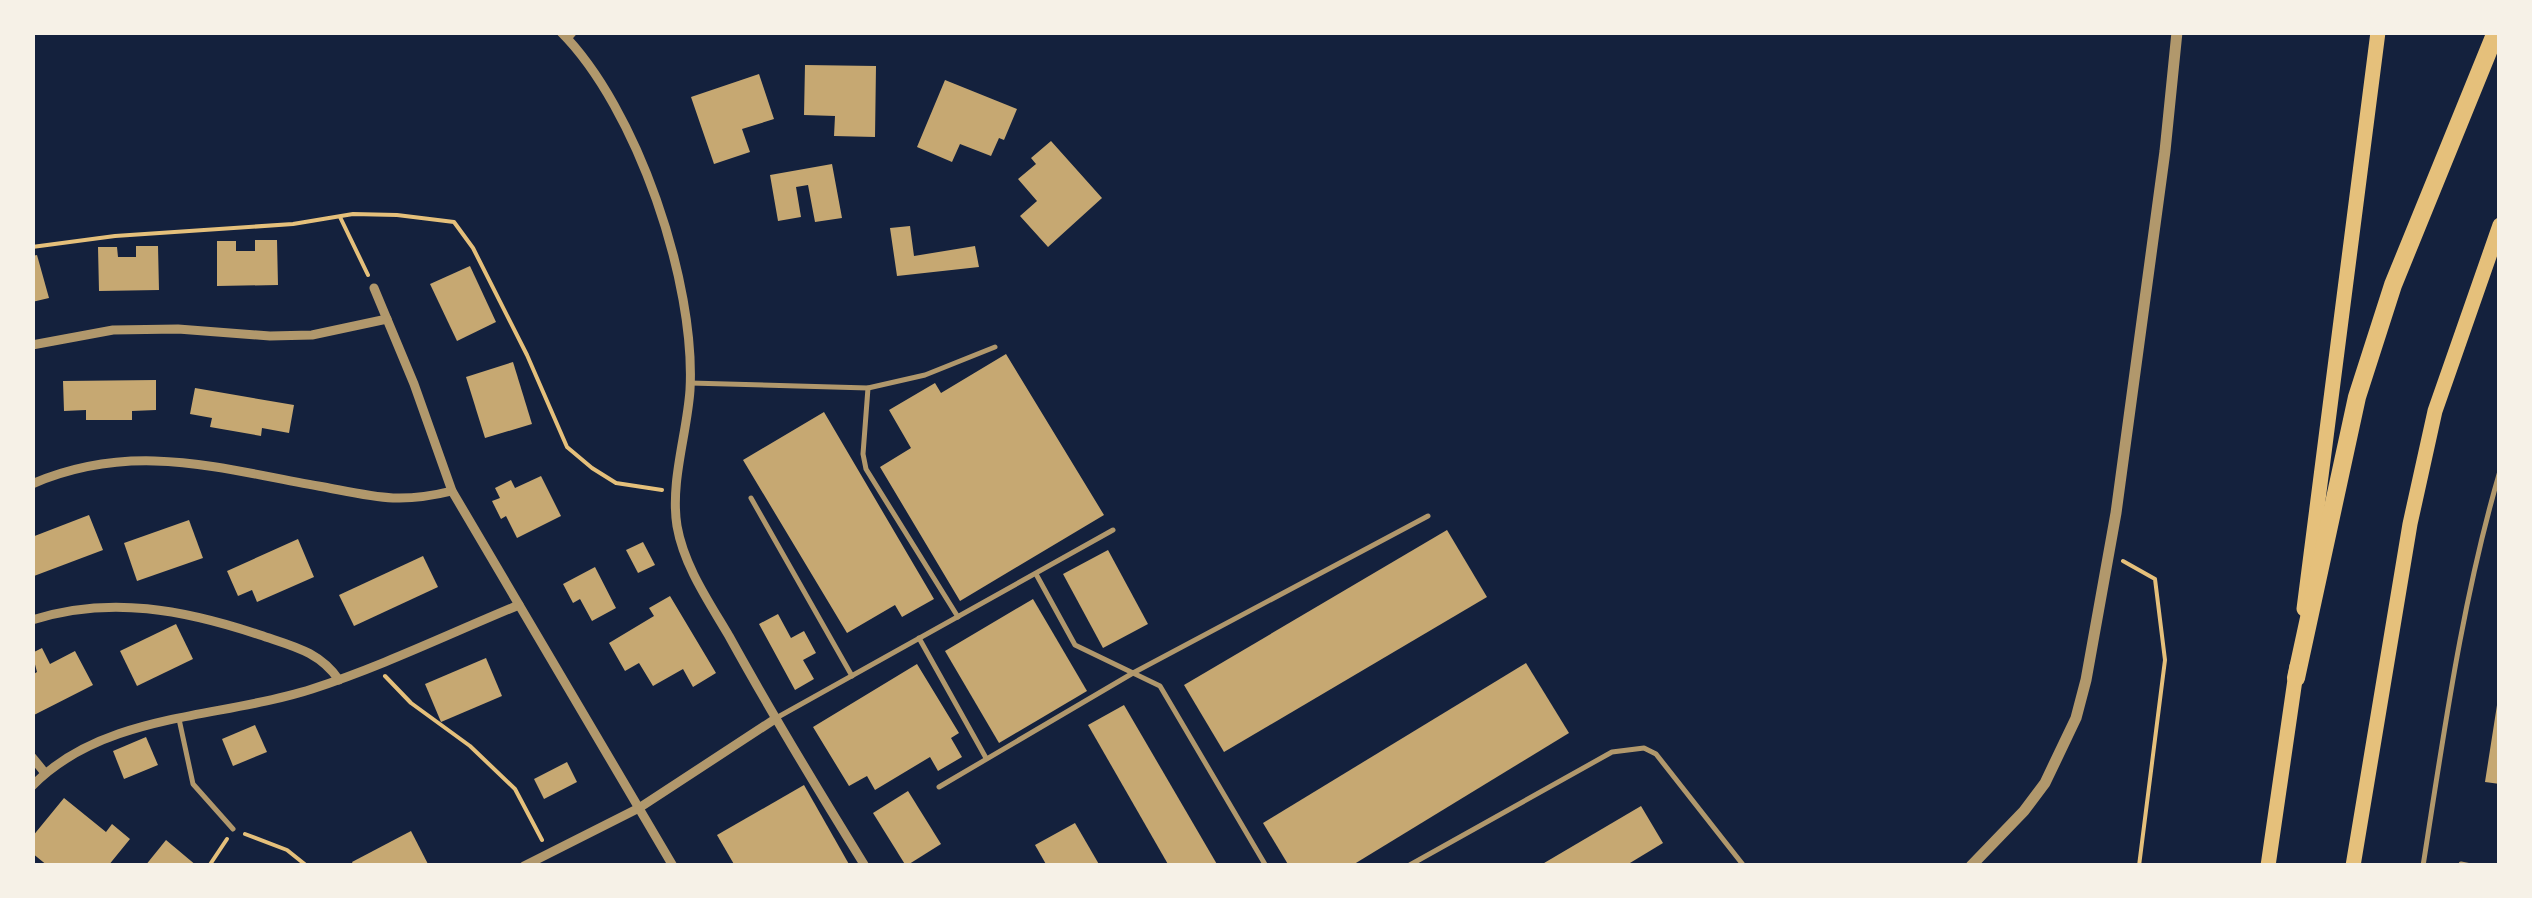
<svg xmlns="http://www.w3.org/2000/svg" width="2532" height="898" font-family="'DM Sans',sans-serif">
  <rect width="100%" height="100%" fill="#14213d"/>
  <!-- building -->
  <g fill="#c6a872">
    <polygon points="805,65 876,66 875,137 834,136 835,116 804,115"/>
    <polygon points="759,74 774,119 742,129 750,152 714,164 691,97"/>
    <polygon points="945,80 1017,109 1004,140 999,138 991,156 960,144 952,162 917,147"/>
    <polygon points="1051,141 1102,198 1048,247 1020,216 1037,201 1018,179 1036,164 1031,158"/>
    <polygon points="832,164 842,218 815,222 808,185 796,187 801,217 778,221 770,175"/>
    <polygon points="910,226 914,256 975,246 979,267 897,276 890,228"/>
    <polygon points="255,240 277,240 278,285 217,286 217,241 236,241 236,251 255,251"/>
    <polygon points="136,246 158,246 159,290 99,291 98,247 117,247 118,257 136,257"/>
    <polygon points="37,255 49,298 32,302 32,256"/>
    <polygon points="470,266 496,322 457,341 430,284"/>
    <polygon points="1006,354 1104,515 960,601 880,467 911,448 889,410 935,383 941,393"/>
    <polygon points="513,362 532,424 485,438 466,377"/>
    <polygon points="156,380 156,410 132,411 132,420 86,420 86,410 64,411 63,381"/>
    <polygon points="195,388 294,405 289,433 262,428 261,436 210,427 212,418 190,414"/>
    <polygon points="824,412 934,599 902,617 895,605 847,633 743,460"/>
    <polygon points="541,476 561,516 517,538 506,516 501,519 492,501 500,498 495,488 511,480 515,488"/>
    <polygon points="89,515 103,550 34,576 32,537"/>
    <polygon points="189,520 203,558 137,581 124,543"/>
    <polygon points="1447,530 1487,597 1224,752 1184,685"/>
    <polygon points="298,539 314,577 257,602 252,590 238,596 227,571"/>
    <polygon points="643,542 655,565 638,573 626,550"/>
    <polygon points="1108,550 1148,624 1103,648 1063,574"/>
    <polygon points="423,556 438,587 354,626 339,595"/>
    <polygon points="595,567 616,608 592,621 580,599 573,603 563,584"/>
    <polygon points="670,596 716,673 693,687 683,669 653,686 639,663 625,671 609,643 654,616 649,608"/>
    <polygon points="1033,599 1087,691 999,743 945,651"/>
    <polygon points="778,614 791,638 804,631 816,653 803,660 814,679 795,690 759,624"/>
    <polygon points="176,624 193,659 137,686 120,651"/>
    <polygon points="42,648 50,664 75,651 93,685 32,716 32,675 37,672 32,653"/>
    <polygon points="486,658 502,696 441,722 425,684"/>
    <polygon points="1526,663 1569,733 1351,866 1289,866 1263,823"/>
    <polygon points="917,664 959,733 951,738 962,757 938,771 930,757 875,790 867,776 849,786 813,727"/>
    <polygon points="1124,705 1218,866 1169,866 1088,725"/>
    <polygon points="2497,705 2500,706 2500,784 2485,782"/>
    <polygon points="255,725 267,752 233,766 222,739"/>
    <polygon points="146,737 158,765 124,779 113,751"/>
    <polygon points="567,762 577,782 544,799 534,779"/>
    <polygon points="804,785 850,866 735,866 717,835"/>
    <polygon points="908,791 941,844 906,866 873,813"/>
    <polygon points="64,798 106,832 112,824 130,839 108,866 48,866 32,853 32,837"/>
    <polygon points="1641,806 1663,843 1625,866 1539,866"/>
    <polygon points="1075,823 1100,866 1047,866 1035,845"/>
    <polygon points="411,831 429,866 354,866 352,862"/>
    <polygon points="166,840 197,866 145,866"/>
  </g>
  <g fill="none" stroke-linecap="round" stroke-linejoin="round">
    <!-- path -->
    <g stroke="#e5c07b" stroke-width="4">
      <polyline points="340,217 368,275"/>
      <polyline points="32,247 115,236 293,224 353,214 397,215 454,222 473,248 527,355 567,447 592,468 616,483 662,490"/>
      <polyline points="2123,561 2155,579 2165,660 2139,866"/>
      <polyline points="385,676 411,703 470,746 515,789 542,840"/>
      <polyline points="245,834 287,850 307,866"/>
      <polyline points="209,866 227,839"/>
    </g>
    <!-- service -->
    <g stroke="#b1986c" stroke-width="5">
      <polyline points="568,40 575,32"/>
      <polyline points="690,383 868,388 925,375 995,347"/>
      <polyline points="868,388 863,454 866,469 958,617"/>
      <polyline points="751,498 852,676"/>
      <polyline points="1036,574 1075,645 1160,686 1266,866"/>
      <polyline points="919,638 986,758"/>
      <polyline points="778,717 1113,530"/>
      <polyline points="179,719 193,784 233,829"/>
      <polyline points="939,787 1133,673 1428,516"/>
      <polyline points="2461,864 2471,866"/>
      <polyline points="1408,866 1612,752 1644,748 1656,754 1744,866"/>
      <path d="M2423,866C2444,733 2462,600 2500,471"/>
    </g>
    <!-- minor -->
    <g stroke="#b1986c" stroke-width="9">
      <path d="M561,32C637,108 696,283 690,390C687,434 670,482 677,526C684,566 709,602 729,636C772,714 818,790 865,866"/>
      <polyline points="374,288 414,384 452,491 673,866"/>
      <polyline points="32,345 113,330 178,329 270,336 312,335 387,319"/>
      <path d="M32,484C134,440 220,469 324,487C376,497 399,504 452,491"/>
      <path d="M32,620C110,595 185,610 260,635C292,646 319,651 339,680"/>
      <polyline points="32,757 45,773"/>
      <path d="M32,786C105,712 220,719 312,689C383,666 451,633 519,605"/>
      <polyline points="524,866 639,808 775,719"/>
    </g>
    <!-- tertiary -->
    <polyline stroke="#b1986c" stroke-width="11" points="1971,866 2024,811 2045,783 2076,718 2086,680 2116,513 2165,151 2177,32"/>
    <!-- trunk -->
    <g stroke="#e5c07b" stroke-width="15">
      <polyline points="2304,609 2378,32"/>
      <polyline points="2268,866 2297,666"/>
      <polyline points="2353,866 2410,524 2435,411 2500,225"/>
    </g>
    <!-- motorway -->
    <polyline stroke="#e5c07b" stroke-width="18" points="2296,678 2357,397 2393,285 2496,32"/>
  </g>
  <!-- border -->
  <rect width="2532" height="898" fill="none" stroke="#f6f1e7" stroke-width="70"/>
</svg>
